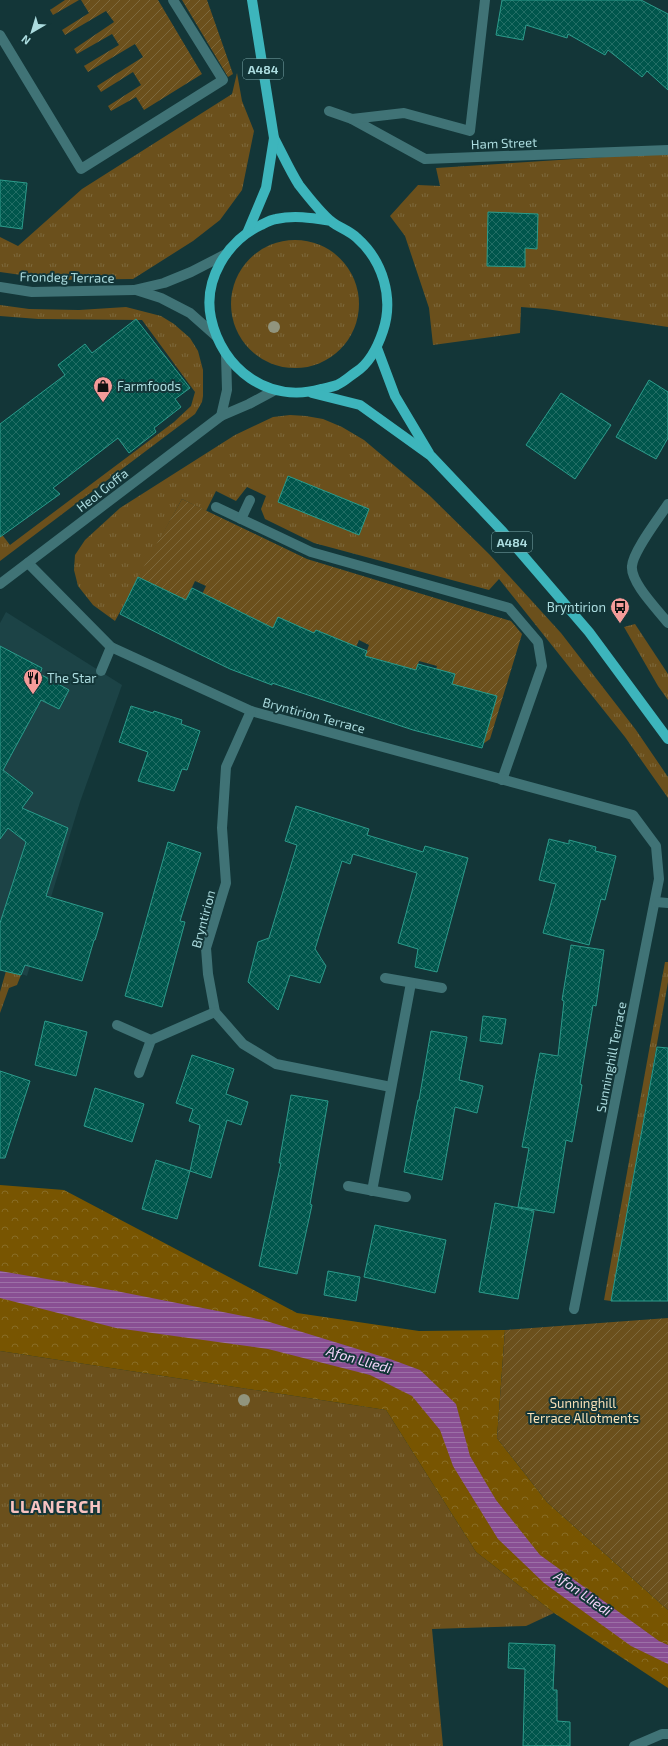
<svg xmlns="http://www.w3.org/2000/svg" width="668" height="1746" font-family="'Exo 2',sans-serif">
  <defs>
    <pattern id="grass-tufts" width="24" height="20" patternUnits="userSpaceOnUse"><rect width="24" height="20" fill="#6b501c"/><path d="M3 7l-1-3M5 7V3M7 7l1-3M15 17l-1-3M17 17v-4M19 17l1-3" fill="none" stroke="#7d693d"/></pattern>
    <pattern id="forest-crowns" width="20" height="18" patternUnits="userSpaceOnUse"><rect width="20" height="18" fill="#785501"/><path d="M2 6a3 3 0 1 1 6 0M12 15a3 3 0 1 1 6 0" fill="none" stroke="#886d26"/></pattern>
    <pattern id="garden-furrows" width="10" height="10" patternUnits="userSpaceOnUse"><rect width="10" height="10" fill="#6b501c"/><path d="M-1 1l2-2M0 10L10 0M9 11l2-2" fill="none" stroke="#7d693d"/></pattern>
    <pattern id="water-rules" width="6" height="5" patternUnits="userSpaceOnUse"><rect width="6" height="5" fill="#894f93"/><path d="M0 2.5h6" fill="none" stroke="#9c70a7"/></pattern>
    <pattern id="building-cross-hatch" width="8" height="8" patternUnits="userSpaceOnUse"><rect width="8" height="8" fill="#00564c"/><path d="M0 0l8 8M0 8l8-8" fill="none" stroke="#226e65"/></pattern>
  </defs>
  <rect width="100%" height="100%" fill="#133638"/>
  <!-- built -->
  <polygon fill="#1c4346" points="6,612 122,685 80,802 27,976 0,966 0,623"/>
  <!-- grass -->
  <g fill="url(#grass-tufts)">
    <polygon points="237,73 242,101 254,131 242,190 220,220 193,241 133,279 57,280 0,272 0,237 18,246 82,189 232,94"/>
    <polygon points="668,153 668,327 546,309 521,307 520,333 433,345 429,308 405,236 390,216 418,185 440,186 436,168"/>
    <circle cx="295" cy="304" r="64"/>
    <polygon points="0,305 29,309 79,310 126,307 161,316 174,324 190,338 198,351 203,370 203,396 202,402 195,414 0,561 0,532 10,545 174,422 191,406 195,392 142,320 38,319 0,316"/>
    <polygon points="290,415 306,416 323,419 342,427 364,440 429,495 489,554 561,633 636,730 668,777 668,798 625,737 499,579 489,590 314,543 265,519 261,509 266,496 247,487 236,501 216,491 206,511 182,499 115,621 93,605 78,586 74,570 75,555 85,540 120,508 235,435 273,417"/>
    <polygon points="635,624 668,674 668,700 658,686 624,627"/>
    <polygon points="665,962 668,962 668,982 611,1301 604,1300"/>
    <polygon points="6,971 21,975 17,985 9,988 0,1013 0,992"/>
    <polygon points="0,1351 386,1410 476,1552 554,1613 526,1626 432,1629 443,1746 0,1746"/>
  </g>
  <!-- forest -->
  <polygon fill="url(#forest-crowns)" points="0,1185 64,1190 297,1313 419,1331 505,1330 497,1438 547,1502 668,1610 668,1688 554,1613 476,1552 386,1410 0,1351"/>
  <!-- garden -->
  <g fill="url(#garden-furrows)">
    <polygon points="65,0 79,0 53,15 50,10"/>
    <polygon points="81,0 158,0 202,74 144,110 136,97 111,111 108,106 141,85 133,72 101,92 97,86 143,57 135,44 88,72 84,66 119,45 112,34 77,54 74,49 114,22 106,11 65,35 62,30 89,13"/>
    <polygon points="182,0 207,0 233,74 228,77"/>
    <polygon points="182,499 307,559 511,621 522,634 490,739 483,744 497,696 445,709 455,674 440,670 431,704 426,703 437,666 419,661 408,698 385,661 373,658 366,684 356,681 369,645 359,640 344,677 315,669 330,636 316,630 302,660 289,622 278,618 260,654 188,623 206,586 195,581 184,604 160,588 138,577"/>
    <polygon points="668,1318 668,1610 547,1502 497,1438 505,1330"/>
  </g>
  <!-- water -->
  <polygon fill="url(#water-rules)" points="0,1271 111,1290 263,1320 390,1359 420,1370 456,1404 470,1456 496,1500 540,1555 659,1641 668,1645 668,1664 631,1646 544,1583 498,1539 453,1466 440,1430 412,1396 370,1375 268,1349 116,1328 0,1298"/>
  <!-- building -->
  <g fill="url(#building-cross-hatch)" stroke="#2c9b8b">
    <polygon points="502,0 641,0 668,14 668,90 647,71 642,77 608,50 605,55 568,34 567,38 526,25 523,40 496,35"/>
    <polygon points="0,180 27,183 22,229 0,226"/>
    <polygon points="488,212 538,214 537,249 525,248 525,267 487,266"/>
    <polygon points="136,319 190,388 175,399 181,407 154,428 156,432 129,453 118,438 53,488 60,494 0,537 0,424 65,375 58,365 85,344 92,353"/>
    <polygon points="649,380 668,392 668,438 656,459 616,437"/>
    <polygon points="561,393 611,425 575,479 526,445"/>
    <polygon points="288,476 369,509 359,535 278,502"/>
    <polygon points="138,577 186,600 192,588 273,628 278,617 314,633 316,630 367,651 365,656 416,670 418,664 455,674 452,684 497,696 482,748 413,730 272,683 272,685 230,669 187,648 120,614"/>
    <polygon points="0,646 42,668 40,674 69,690 59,709 41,700 3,770 33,793 22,808 68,828 46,896 103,913 95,940 94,940 82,981 25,965 21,975 0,970 0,923 26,842 8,828 0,839"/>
    <polygon points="131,706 153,713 154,711 182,720 181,724 200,731 187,770 182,769 174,791 138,781 148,752 119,742"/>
    <polygon points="296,806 369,829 367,835 423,852 425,846 468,858 437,972 415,967 418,949 398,943 417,873 353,854 350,864 342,861 315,949 326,966 320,983 290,975 278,1010 248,982 258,942 269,938 297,845 285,841"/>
    <polygon points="549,839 569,844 569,840 596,847 595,851 616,856 605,900 601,899 589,945 543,933 556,884 539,880"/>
    <polygon points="168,842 201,853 180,921 185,922 162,1007 125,996"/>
    <polygon points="571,945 604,950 596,1006 593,1005 586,1047 580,1084 582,1085 572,1142 566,1140 554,1213 518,1207 529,1148 522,1147 540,1053 558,1056 564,1001 562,1000"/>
    <polygon points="483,1016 506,1019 502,1044 480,1041"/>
    <polygon points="45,1021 87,1032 76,1076 35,1065"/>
    <polygon points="431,1031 467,1037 459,1080 483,1086 477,1113 455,1107 442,1180 404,1172 418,1100 419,1100"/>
    <polygon points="657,1047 668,1048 668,1301 611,1301"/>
    <polygon points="192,1055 234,1069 226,1094 248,1102 241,1125 227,1120 211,1178 190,1171 200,1125 189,1121 193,1109 176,1103"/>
    <polygon points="0,1071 30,1081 5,1158 0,1158"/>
    <polygon points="95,1088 144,1104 132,1142 84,1126"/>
    <polygon points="291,1095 328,1101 310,1204 312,1205 297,1274 259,1266 281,1163 279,1163"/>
    <polygon points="156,1160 190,1171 177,1219 142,1209"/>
    <polygon points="495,1203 534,1211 518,1299 479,1292"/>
    <polygon points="375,1225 446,1240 435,1293 364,1277"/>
    <polygon points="328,1271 360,1277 356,1301 324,1295"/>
    <polygon points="509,1643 555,1645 553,1690 557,1690 557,1721 570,1722 570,1746 523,1746 525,1669 508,1668"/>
  </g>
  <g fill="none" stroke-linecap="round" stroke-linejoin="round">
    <!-- minor -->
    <g stroke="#407376" stroke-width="10">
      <polyline points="0,35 81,169 223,80 173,0"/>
      <polyline points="329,111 352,119 425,159 668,150"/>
      <polyline points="352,119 404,113 470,131 485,0"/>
      <polyline points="0,287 32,292 134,290 164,283 191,272 226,254"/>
      <polyline points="136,290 161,298 190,313 216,336"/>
      <polyline points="221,416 227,390 226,355"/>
      <path d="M668,504C659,518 633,551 632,566C630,582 658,610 668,623"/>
      <polyline points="216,507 311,552 509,608 538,642 542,666 502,780"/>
      <polyline points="241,519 250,500"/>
      <polyline points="28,563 111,647 251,711 633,815 656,846 659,879 574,1309"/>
      <polyline points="0,584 221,416 249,404 275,390"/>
      <polyline points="101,671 111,647"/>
      <polyline points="251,711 226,767 222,828 226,883 206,948 208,974 215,1012 243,1044 276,1064 391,1087"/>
      <polyline points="656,902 668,903"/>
      <polyline points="385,978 442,988"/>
      <polyline points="117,1025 151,1040 139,1073"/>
      <polyline points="151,1040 215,1012"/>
      <polyline points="348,1186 406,1197"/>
      <polyline points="372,1191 411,983"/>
      <polyline points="634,1746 662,1734 668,1734"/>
    </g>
    <!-- major -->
    <g stroke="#3db5bc" stroke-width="10">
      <path d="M274,138C282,153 290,171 299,185C306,194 323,215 332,222C340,228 350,231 357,238C383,261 394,298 383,331C378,346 370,363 356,372C350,376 344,382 337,385C332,387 326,388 321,389C268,404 222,369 211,318C203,280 227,241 261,225C265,223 270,220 276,219C295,215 312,218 331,221"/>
      <polyline points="248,231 266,188 274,138 252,0"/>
      <polyline points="377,348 395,396 429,453"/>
      <polyline points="312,393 360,405 431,456 503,532 589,632 668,739"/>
    </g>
  </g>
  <!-- trees -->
  <g fill="#91947d">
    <circle cx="274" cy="327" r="6"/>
    <circle cx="244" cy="1400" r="6"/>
  </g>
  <!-- icons -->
  <defs>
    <g id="shop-pin" transform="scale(1)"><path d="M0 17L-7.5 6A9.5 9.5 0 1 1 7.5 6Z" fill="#f59b99" stroke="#133638"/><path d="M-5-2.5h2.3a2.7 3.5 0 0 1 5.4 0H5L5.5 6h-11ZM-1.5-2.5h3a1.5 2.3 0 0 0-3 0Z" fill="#111"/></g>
    <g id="bus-pin" transform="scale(1)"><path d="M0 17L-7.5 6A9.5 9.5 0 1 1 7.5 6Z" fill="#f59b99" stroke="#133638"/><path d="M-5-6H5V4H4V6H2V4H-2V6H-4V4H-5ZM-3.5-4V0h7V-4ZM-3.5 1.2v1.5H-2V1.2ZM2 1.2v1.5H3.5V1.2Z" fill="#111"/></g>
    <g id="restaurant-pin" transform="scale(1)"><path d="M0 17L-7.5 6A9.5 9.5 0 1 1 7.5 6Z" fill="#f59b99" stroke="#133638"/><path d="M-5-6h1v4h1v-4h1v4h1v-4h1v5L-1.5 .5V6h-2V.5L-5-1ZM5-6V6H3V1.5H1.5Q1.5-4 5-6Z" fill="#111"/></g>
  </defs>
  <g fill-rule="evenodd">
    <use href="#shop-pin" x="103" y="386"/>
    <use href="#bus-pin" x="620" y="607"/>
    <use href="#restaurant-pin" x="33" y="678"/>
  </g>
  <g text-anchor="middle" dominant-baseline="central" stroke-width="4" stroke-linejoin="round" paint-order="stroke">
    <!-- shield labels -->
    <g fill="#133638" stroke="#7eaaad" stroke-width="1">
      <rect x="243" y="59" width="40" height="20" rx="3"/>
      <rect x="492" y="532" width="40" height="20" rx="3"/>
    </g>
    <g font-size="12" font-weight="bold" fill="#acdcdf">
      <text x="263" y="69">A484</text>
      <text x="512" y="542">A484</text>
    </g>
    <!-- street labels -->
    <g font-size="13" fill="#acdcdf" stroke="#133638">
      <text transform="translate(504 143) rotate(-2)">Ham Street</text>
      <text transform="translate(67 277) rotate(1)">Frondeg Terrace</text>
      <text transform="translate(102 490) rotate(-38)">Heol Goffa</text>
      <text transform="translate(314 715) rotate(15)">Bryntirion Terrace</text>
      <text transform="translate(203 919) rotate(-75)">Bryntirion</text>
      <text transform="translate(611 1057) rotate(-79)">Sunninghill Terrace</text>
    </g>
    <!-- poi labels -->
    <g font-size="13" fill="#acdcdf" stroke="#133638" text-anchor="start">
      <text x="117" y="386">Farmfoods</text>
      <text x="606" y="607" text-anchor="end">Bryntirion</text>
      <text x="47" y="678">The Star</text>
    </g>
    <!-- park labels -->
    <g font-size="13" fill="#f8e0b6" stroke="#133638">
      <text x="583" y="1403">Sunninghill<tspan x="583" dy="15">Terrace Allotments</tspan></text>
    </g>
    <!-- water labels -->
    <g font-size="14" font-style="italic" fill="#f4d4fa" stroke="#133638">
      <text transform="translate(359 1359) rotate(16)">Afon Lliedi</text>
      <text transform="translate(583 1593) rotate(35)">Afon Lliedi</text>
    </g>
    <!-- district labels -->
    <g font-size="17" font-weight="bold" letter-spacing="1" fill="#f7c3c1" stroke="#133638">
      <text x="56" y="1506">LLANERCH</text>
    </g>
  </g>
  <!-- north arrow -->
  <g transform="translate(32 32) rotate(218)" stroke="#133638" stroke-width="3" paint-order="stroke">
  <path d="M0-3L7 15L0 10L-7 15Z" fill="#acdcdf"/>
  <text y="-6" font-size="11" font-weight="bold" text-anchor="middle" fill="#acdcdf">N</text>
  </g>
</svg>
